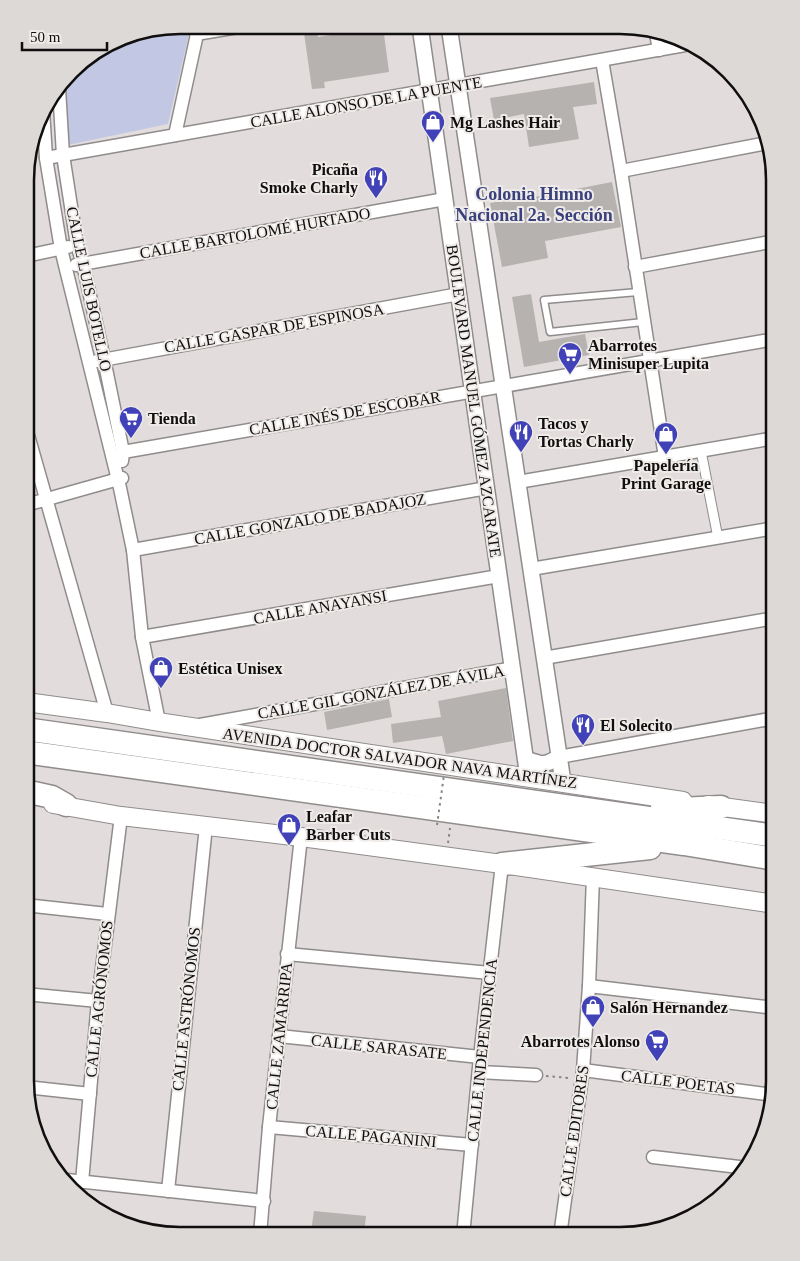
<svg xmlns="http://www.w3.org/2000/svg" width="800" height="1261" font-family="Georgia,serif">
  <rect width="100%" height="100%" fill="#e2dddc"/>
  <!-- green -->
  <polygon fill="#c2c8e3" points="180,25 191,25 168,124 63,146 57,91 78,64 121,37"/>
  <!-- building -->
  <g fill="#b6b2b0">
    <polygon points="383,27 389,72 324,82 325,88 312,89 304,33 317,31 318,37"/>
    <polygon points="594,82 597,104 573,107 579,139 529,147 524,114 494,120 490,98"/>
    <polygon points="612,182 621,227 545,241 548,258 502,267 490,203 508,200 509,202"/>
    <polygon points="531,294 539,342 585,334 589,355 524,367 512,297"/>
    <polygon points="506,688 513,741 446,754 442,736 393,743 391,724 441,717 438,701"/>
    <polygon points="389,699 392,717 327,730 324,712"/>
    <polygon points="314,1211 366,1216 364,1235 311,1231"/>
  </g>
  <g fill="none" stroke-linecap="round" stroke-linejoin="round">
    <!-- service casing -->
    <g stroke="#908c8b" stroke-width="9">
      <polyline id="service" points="638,292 544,300 550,332 643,322"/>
    </g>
    <!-- pedestrian casing -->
    <g stroke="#908c8b" stroke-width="11">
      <polyline id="pedestrian" points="701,451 718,538"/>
    </g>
    <!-- minor casing -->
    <g stroke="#908c8b" stroke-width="15">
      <g id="minor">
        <polyline points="656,33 659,50"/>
        <polyline points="196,34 250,25"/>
        <polyline points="602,60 621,171 665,457"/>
        <polyline points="59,88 63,155 77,245 83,264 104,359 123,452 122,461"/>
        <polyline points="43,109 46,158 61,249 120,488 133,550 142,637 159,722"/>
        <polyline points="175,135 199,25"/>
        <polyline points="46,158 685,45"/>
        <polyline points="621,171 767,143"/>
        <polyline points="26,256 68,247"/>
        <polyline points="76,265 445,199"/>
        <polyline points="635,267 775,241"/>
        <polyline points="97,361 459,294"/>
        <polyline points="26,428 107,713"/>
        <polyline points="123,452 775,339"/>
        <polyline points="518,482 775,438"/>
        <polyline points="26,505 122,478"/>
        <polyline points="133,550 487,488"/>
        <polyline points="531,569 775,528"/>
        <polyline points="142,637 499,576"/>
        <polyline points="544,658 775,618"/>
        <polyline points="200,725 513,668"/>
        <polyline points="559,757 775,718"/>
        <polyline points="25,905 107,914"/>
        <polyline points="287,954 490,973"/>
        <polyline points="589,986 775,1008"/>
        <polyline points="25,994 98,1001"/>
        <polyline points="279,1036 480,1057"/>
        <polyline points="583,1070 774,1095"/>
        <polyline points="479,1072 536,1075"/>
        <polyline points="26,1087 90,1094"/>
        <polyline points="269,1127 472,1145"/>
        <polyline points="653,1157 748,1168"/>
        <polyline points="67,1180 264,1201"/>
        <polyline points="82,1182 98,1001 121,816"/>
        <polyline points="168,1191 206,826"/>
        <polyline points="560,1234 578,1236"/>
        <polyline points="260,1235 269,1127 301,837"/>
        <polyline points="463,1236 480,1057 502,864"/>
        <polyline points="560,1236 583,1070 589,986 593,876"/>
      </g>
    </g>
    <!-- tertiary casing -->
    <g stroke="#908c8b" stroke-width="18">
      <g id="tertiary">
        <polyline points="420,26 528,777"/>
        <polyline points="449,26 563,782"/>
        <path d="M526,759C543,765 544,766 559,757"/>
      </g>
    </g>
    <!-- secondary casing -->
    <g stroke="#908c8b" stroke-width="20">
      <g id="secondary">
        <polyline points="26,702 107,713 159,722 683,801"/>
        <polyline points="53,804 121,816 301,837 502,864 775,904"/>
        <polyline points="708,805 775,814"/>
      </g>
    </g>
    <!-- motorway casing -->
    <g stroke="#908c8b" stroke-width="25">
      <g id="motorway">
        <polyline points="25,729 775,836"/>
        <polyline points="25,752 684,844 775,859"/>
        <polyline points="25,791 52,797 66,805"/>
        <polyline points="662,808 679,809 721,807"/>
        <polyline points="502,864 650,848"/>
      </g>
    </g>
    <!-- path -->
    <g stroke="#878383" stroke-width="2" stroke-dasharray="2.5 4" stroke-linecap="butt">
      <polyline points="448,843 450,828"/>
      <polyline points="546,1076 569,1078"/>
    </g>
    <!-- service -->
    <use href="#service" stroke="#fff" stroke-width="6"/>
    <!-- pedestrian -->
    <use href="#pedestrian" stroke="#fff" stroke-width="9"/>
    <!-- minor -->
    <use href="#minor" stroke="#fff" stroke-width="12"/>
    <!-- tertiary -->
    <use href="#tertiary" stroke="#fff" stroke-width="15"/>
    <!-- secondary -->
    <use href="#secondary" stroke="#fff" stroke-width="18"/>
    <!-- motorway -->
    <use href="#motorway" stroke="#fff" stroke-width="22"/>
    <!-- path-bridge -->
    <polyline stroke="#878383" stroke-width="2" stroke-dasharray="2.5 4" stroke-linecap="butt" points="437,825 444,775"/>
  </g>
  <!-- icons -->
  <defs>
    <g id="shop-pin" transform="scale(1.25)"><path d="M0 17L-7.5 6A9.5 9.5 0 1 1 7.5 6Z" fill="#4142b7" stroke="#efebe9"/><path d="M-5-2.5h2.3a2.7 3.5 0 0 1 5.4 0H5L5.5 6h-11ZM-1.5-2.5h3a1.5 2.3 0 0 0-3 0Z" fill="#fff"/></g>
    <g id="restaurant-pin" transform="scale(1.25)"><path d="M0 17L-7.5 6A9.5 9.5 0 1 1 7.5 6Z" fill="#4142b7" stroke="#efebe9"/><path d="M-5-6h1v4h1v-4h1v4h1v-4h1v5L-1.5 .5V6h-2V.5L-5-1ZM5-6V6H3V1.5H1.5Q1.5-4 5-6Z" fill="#fff"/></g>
    <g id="supermarket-pin" transform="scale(1.25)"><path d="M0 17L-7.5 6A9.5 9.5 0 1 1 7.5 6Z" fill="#4142b7" stroke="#efebe9"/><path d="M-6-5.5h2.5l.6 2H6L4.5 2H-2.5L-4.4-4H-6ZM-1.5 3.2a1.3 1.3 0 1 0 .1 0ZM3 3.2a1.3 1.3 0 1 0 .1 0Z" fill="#fff"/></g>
  </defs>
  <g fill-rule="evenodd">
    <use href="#shop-pin" x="433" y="122"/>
    <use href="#restaurant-pin" x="376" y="178"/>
    <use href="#supermarket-pin" x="570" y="354"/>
    <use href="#supermarket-pin" x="131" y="418"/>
    <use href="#restaurant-pin" x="521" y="432"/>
    <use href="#shop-pin" x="666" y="434"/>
    <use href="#shop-pin" x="161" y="668"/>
    <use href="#restaurant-pin" x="583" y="725"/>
    <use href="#shop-pin" x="289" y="825"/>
    <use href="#shop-pin" x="593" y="1007"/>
    <use href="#supermarket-pin" x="657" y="1041"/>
  </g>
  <g text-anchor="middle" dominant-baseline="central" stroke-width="4" stroke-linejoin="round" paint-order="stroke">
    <!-- street labels -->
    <g font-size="16" fill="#100e0e" stroke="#efebe9">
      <text transform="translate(366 102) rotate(-10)">CALLE ALONSO DE LA PUENTE</text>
      <text transform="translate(255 233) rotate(-10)">CALLE BARTOLOMÉ HURTADO</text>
      <text transform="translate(89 289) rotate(78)">CALLE LUIS BOTELLO</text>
      <text transform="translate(274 328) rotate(-10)">CALLE GASPAR DE ESPINOSA</text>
      <text transform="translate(474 401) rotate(82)">BOULEVARD MANUEL GÓMEZ AZCARATE</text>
      <text transform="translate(345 413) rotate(-10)">CALLE INÉS DE ESCOBAR</text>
      <text transform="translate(310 519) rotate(-10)">CALLE GONZALO DE BADAJOZ</text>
      <text transform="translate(320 607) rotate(-10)">CALLE ANAYANSI</text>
      <text transform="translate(381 692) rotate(-10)">CALLE GIL GONZÁLEZ DE ÁVILA</text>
      <text transform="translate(400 758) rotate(8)">AVENIDA DOCTOR SALVADOR NAVA MARTÍNEZ</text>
      <text transform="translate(99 999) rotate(-84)">CALLE AGRÓNOMOS</text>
      <text transform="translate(186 1009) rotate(-84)">CALLE ASTRÓNOMOS</text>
      <text transform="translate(279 1036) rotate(-84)">CALLE ZAMARRIPA</text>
      <text transform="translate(379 1047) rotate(6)">CALLE SARASATE</text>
      <text transform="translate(482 1050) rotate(-84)">CALLE INDEPENDENCIA</text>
      <text transform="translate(678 1082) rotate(7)">CALLE POETAS</text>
      <text transform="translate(574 1131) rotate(-82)">CALLE EDITORES</text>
      <text transform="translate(371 1136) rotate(5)">CALLE PAGANINI</text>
    </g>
    <!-- poi labels -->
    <g font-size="16" font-weight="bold" fill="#100e0e" stroke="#efebe9" text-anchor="start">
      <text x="450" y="122">Mg Lashes Hair</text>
      <text x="358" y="169" text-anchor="end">Picaña<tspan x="358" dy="18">Smoke Charly</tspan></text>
      <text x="588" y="345">Abarrotes<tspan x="588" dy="18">Minisuper Lupita</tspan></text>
      <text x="148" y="418">Tienda</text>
      <text x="538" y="423">Tacos y<tspan x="538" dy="18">Tortas Charly</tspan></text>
      <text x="666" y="465" text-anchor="middle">Papelería<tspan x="666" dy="18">Print Garage</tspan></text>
      <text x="178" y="668">Estética Unisex</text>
      <text x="600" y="725">El Solecito</text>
      <text x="306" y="816">Leafar<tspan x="306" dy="18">Barber Cuts</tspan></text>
      <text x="610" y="1007">Salón Hernandez</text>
      <text x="640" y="1041" text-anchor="end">Abarrotes Alonso</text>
    </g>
    <!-- neighbourhood labels -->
    <g font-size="18" font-weight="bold" fill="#39407c" stroke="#efebe9">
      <text x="534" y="194">Colonia Himno<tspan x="534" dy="21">Nacional 2a. Sección</tspan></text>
    </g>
  </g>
  <!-- crop -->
  <path d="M0 0H800V1261H0ZM180 34H620A146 146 0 0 1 766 180V1081A146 146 0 0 1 620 1227H180A146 146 0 0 1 34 1081V180A146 146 0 0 1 180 34Z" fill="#ddd9d7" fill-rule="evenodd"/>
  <path fill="none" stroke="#100e0e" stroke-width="2.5" d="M180 34H620A146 146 0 0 1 766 180V1081A146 146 0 0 1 620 1227H180A146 146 0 0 1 34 1081V180A146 146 0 0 1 180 34Z"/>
  <!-- scale -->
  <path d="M22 42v8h85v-8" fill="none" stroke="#100e0e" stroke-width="2.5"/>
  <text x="30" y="42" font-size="15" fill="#100e0e" stroke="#efebe9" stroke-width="4" paint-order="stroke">50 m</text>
</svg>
